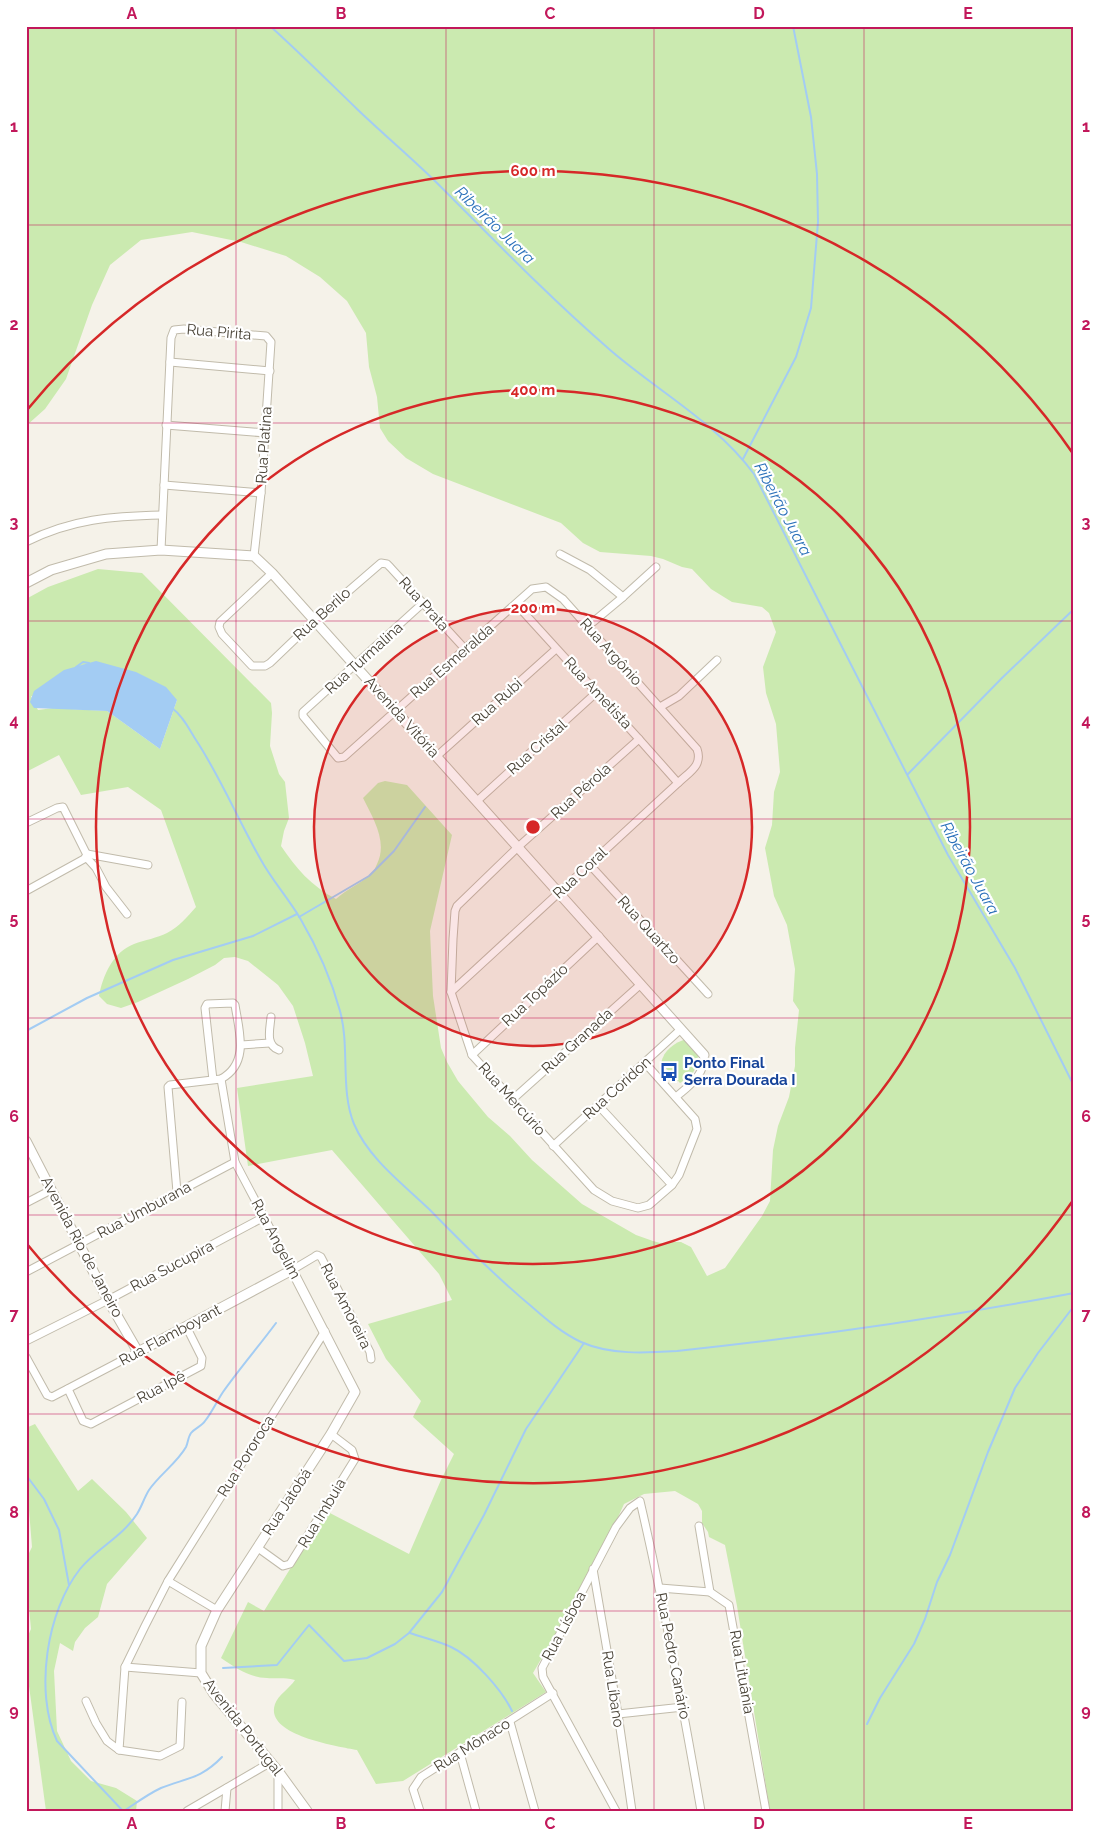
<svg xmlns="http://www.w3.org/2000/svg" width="1100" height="1837" font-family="Raleway,sans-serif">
  <rect width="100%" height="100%" fill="#f5f2e9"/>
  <!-- green -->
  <g fill="#cbeab0" fill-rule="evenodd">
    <path d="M26,26H1074V1811H770L737,1606L725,1545L709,1537L708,1532L702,1523V1511L698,1504L675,1491L644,1494L624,1504L599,1559L533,1673L546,1692L403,1781L376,1784L357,1750C337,1746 264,1735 275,1704C278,1695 290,1688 295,1680C282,1677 279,1679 267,1678C248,1677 236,1668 221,1658L248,1602L264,1611L326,1511L409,1554L441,1480L454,1454L413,1417L421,1401L386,1359L368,1324L452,1300L439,1274L332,1150L248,1166L237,1088L313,1076L305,1043L293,1006L278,985L248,961L235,957L224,958L215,965L188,979L138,1002L121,1008L107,1004L99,996C103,975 113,952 134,944C145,940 157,938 167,933C179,927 187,917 196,907L161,810L128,787L81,795L59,755L26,772V599L48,587L98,569L142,573L271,703L272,713L270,746L279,774L285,782L289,818L284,831L281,846C296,868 311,886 336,899C347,889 360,884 371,874C374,872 375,868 377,864C388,842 373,818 363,798L378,783L385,781L407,785L452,835L430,931L433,996L441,1048L447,1062L458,1081L488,1117L510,1136L532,1160L582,1204L636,1235L653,1241L664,1244L670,1242H681L691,1247L707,1276L725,1268L762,1216L770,1201L773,1150L778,1126L789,1097L795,1066V1048L799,1010L793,1001L795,969L787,925L774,896L765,848L772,825L774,792L780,772L776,724L766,693L763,667L776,632L769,613L762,607L732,602L711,589L692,569L682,567L663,559L651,556L600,552L583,543L561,523L433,474L406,458L388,441L380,428L377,397L369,367L366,333L347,301L320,277L286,256L241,242L192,232L141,240L110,265L92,305L66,379L45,409L26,426ZM31,696L177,700L160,749L107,711L53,708L38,710Z"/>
    <path d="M686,1039L696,1046L699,1062L691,1076L680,1083L661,1063C664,1050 674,1043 686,1039Z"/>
    <polygon points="35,1424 78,1491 92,1479 126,1512 147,1538 107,1584 98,1617 85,1628 75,1642 73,1651 60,1643 54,1671 57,1731 71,1761 91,1781 116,1788 137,1801 136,1811 46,1811 26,1664 26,1640 31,1629 29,1608 26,1600 26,1559 32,1547 29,1510 26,1507 26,1428"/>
  </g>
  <!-- water -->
  <polygon fill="#a3ccf3" points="96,661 136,672 166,687 177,700 160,749 107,711 34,708 30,702 34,691 64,670"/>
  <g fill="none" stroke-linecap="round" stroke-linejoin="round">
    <!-- stream -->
    <g stroke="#a3ccf3" stroke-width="2">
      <path d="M270,26C300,53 328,81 357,109C384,135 412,158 438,184C494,240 549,297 609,349C657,391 716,422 754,474L948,855L1015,968L1074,1086"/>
      <polyline points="743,459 796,357 811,308 818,222 817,174 811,117 793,26"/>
      <polyline points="76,667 83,662 89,663"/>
      <path d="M172,708C183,716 189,729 196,740C221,778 238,820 261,860C272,880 288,898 300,918C317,947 331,978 340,1011C350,1047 340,1090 354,1124C369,1159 403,1184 429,1209C462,1243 495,1276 531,1306C547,1320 562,1333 581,1342C610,1355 645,1353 677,1351C810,1337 942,1318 1074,1293"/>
      <polyline points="908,774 1002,678 1074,609"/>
      <polyline points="299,917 369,876 394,851 425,807"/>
      <polyline points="26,1031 87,998 173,960 253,936 297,914"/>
      <polyline points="26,1475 44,1499 59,1530 69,1585"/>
      <path d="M410,1633C424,1638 438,1641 451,1647C473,1657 502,1690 512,1711"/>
      <polyline points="223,1668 277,1665 309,1625 344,1661 367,1658 395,1644 409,1633 442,1592 484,1515 526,1429 584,1343"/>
      <polyline points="867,1724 880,1698 914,1644 925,1619 937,1582 950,1555 988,1452 1015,1388 1038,1353 1074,1306"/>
      <path d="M123,1811L57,1741C34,1692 47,1611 80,1569C97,1548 122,1537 137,1514C142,1506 144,1498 149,1490C159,1475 177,1463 186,1447C188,1443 188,1437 191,1433C195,1428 202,1426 205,1421C212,1412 217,1401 223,1392C240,1368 259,1346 276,1323"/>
      <path d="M124,1811C136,1803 148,1794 161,1788C186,1778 201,1779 222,1757"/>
    </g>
    <!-- minor casing -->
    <g stroke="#c1bbab" stroke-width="9">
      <g id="minor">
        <polyline points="170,362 270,371"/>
        <polyline points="166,425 265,433"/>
        <polyline points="164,485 261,493"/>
        <path d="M26,542C71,519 113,516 162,515"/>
        <polyline points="161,550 171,338 174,330 184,329 266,336 271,342 261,493 254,556"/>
        <polyline points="560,554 590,570 623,597"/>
        <polyline points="272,573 220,622 219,627 222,634 252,666 265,666 270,663 315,620 381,563 387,564 390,567 465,649"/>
        <path d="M423,603L303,712V716L338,758L344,757L532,589L546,587L563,599L697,749C703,766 689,772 678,783L451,992"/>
        <polyline points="516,604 639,739 678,783"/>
        <polyline points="584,617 590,622 593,622 623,597 656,567"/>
        <polyline points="660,707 679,696 717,660"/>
        <polyline points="639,739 518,847 457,906 455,911 453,939 451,992 472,1055 594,1190 612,1201 638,1208 649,1205 672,1185 679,1175 697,1129 695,1119 645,1063"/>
        <polyline points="437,756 556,649"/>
        <polyline points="477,801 597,692"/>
        <polyline points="26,823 57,808 63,807 87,855 84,859 26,891"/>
        <polyline points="87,854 148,865"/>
        <polyline points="86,857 96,868 106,887 127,914"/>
        <polyline points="590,865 708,994"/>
        <path d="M271,1017C270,1029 265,1045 279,1050"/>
        <polyline points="241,1045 270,1043"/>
        <polyline points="472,1055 599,936"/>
        <polyline points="221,1079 235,1162 292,1270 314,1257 317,1255 321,1257 370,1352 371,1359"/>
        <path d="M676,1097C690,1085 705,1075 704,1055"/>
        <polyline points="513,1099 641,984"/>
        <polyline points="598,1105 672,1185"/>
        <polyline points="553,1146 681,1029"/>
        <path d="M177,1192L168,1087L170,1085L221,1079C250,1063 239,1031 235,1005L233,1003L207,1004L205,1008L213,1080"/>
        <polyline points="26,1203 51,1190"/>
        <polyline points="26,1272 235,1162"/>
        <polyline points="26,1341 108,1300 264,1217"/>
        <polyline points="26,1357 47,1395 52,1397 138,1352"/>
        <polyline points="68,1389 83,1421 91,1424 201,1366 202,1358 187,1328"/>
        <polyline points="699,1526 710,1592"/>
        <polyline points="258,1548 283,1566 290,1564 355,1459 352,1450 331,1434"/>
        <polyline points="593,1569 618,1714 632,1811"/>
        <polyline points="168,1581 217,1610"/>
        <polyline points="660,1588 710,1592 729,1605 766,1811"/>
        <polyline points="125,1667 201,1673"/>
        <polyline points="86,1701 96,1723 107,1741 119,1750 160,1756 180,1746 182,1702"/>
        <polyline points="618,1714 683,1707"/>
        <polyline points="510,1722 535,1811"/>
        <polyline points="119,1750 125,1667 145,1626 168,1581 325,1331"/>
        <polyline points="460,1753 476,1811"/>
        <polyline points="187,1811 271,1762"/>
        <polyline points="225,1811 227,1788"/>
        <polyline points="278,1811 278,1771"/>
        <polyline points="420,1811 413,1789 421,1777 553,1693"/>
        <path d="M616,1811L543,1677L542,1668L616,1527L630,1508L640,1501C664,1604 683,1707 701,1811"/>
      </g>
    </g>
    <!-- tertiary casing -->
    <g stroke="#c1bbab" stroke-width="11">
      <g id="tertiary">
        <polyline points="26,583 51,570 106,554 161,550 254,556 272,573 704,1055"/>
        <polyline points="26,1141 108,1300 138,1352 292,1270 355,1392 331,1434 217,1610 201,1646 201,1673 214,1694 278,1771 307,1811"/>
      </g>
    </g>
    <!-- minor -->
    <use href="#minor" stroke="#fff" stroke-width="7"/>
    <!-- tertiary -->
    <use href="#tertiary" stroke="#fff" stroke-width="9"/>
  </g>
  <!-- grid -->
  <path fill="none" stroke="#c2185b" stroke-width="1" stroke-opacity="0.55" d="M236,26V1811M446,26V1811M654,26V1811M864,26V1811M26,225H1074M26,423H1074M26,621H1074M26,819H1074M26,1018H1074M26,1215H1074M26,1414H1074M26,1611H1074"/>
  <!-- distance rings -->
  <circle cx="533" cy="827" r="219" fill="#d62828" fill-opacity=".12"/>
  <g fill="none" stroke="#d62828" stroke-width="2.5">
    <circle cx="533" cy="827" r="219"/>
    <circle cx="533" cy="827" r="437"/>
    <path d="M1074 1199A656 656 0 0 1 27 1244M27 410A656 656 0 0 1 1074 455"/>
  </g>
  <!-- icons -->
  <defs>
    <g id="bus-bare" transform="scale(1.5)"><path d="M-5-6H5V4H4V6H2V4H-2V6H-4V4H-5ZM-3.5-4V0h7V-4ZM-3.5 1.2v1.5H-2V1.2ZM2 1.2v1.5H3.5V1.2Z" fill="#1a4fb4" stroke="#fff" stroke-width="2.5" paint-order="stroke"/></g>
  </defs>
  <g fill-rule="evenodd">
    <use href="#bus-bare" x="669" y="1072"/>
  </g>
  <g text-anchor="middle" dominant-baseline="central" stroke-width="4.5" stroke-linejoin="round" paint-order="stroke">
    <!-- street labels -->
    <g font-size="15" fill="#494337" stroke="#fff">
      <text transform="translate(219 332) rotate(5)">Rua Pirita</text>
      <text transform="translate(264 445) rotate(-86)">Rua Platina</text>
      <text transform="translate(424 604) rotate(48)">Rua Prata</text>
      <text transform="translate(322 614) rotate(-42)">Rua Berilo</text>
      <text transform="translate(611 652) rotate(48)">Rua Argônio</text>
      <text transform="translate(364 658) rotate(-42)">Rua Turmalina</text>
      <text transform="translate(452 661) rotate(-41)">Rua Esmeralda</text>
      <text transform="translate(598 693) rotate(47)">Rua Ametista</text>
      <text transform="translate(497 702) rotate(-42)">Rua Rubi</text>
      <text transform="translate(402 717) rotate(48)">Avenida Vitória</text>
      <text transform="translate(537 747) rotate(-42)">Rua Cristal</text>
      <text transform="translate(581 791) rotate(-42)">Rua Pérola</text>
      <text transform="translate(580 873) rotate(-43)">Rua Coral</text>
      <text transform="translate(649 930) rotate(48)">Rua Quartzo</text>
      <text transform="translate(535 995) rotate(-43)">Rua Topázio</text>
      <text transform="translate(577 1041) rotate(-42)">Rua Granada</text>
      <text transform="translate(617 1088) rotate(-42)">Rua Coridon</text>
      <text transform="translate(512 1099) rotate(48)">Rua Mercúrio</text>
      <text transform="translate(144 1210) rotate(-28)">Rua Umburana</text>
      <text transform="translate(276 1239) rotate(62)">Rua Angelim</text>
      <text transform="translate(82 1247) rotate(62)">Avenida Rio de Janeiro</text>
      <text transform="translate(172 1266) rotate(-28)">Rua Sucupira</text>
      <text transform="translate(346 1306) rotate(63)">Rua Amoreira</text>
      <text transform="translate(170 1335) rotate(-28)">Rua Flamboyant</text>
      <text transform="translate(161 1387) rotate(-28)">Rua Ipê</text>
      <text transform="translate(246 1456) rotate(-58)">Rua Pororoca</text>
      <text transform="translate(287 1502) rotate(-57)">Rua Jatobá</text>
      <text transform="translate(322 1513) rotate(-59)">Rua Imbuia</text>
      <text transform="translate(564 1626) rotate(-62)">Rua Lísboa</text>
      <text transform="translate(673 1656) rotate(79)">Rua Pedro Canário</text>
      <text transform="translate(742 1672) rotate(80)">Rua Lituânia</text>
      <text transform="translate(613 1689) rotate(81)">Rua Líbano</text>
      <text transform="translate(243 1727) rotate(52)">Avenida Portugal</text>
      <text transform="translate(472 1745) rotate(-32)">Rua Mônaco</text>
    </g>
    <!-- transit labels -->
    <g font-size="15" font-weight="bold" fill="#164399" stroke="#fff" text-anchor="start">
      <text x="684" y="1063">Ponto Final<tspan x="684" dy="17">Serra Dourada I</tspan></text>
    </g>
    <!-- water labels -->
    <g font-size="16" font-style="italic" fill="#2b71ba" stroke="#fff">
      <text transform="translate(495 225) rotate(44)">Ribeirão Juara</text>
      <text transform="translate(783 509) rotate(62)">Ribeirão Juara</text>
      <text transform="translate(970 868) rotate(61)">Ribeirão Juara</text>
    </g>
  </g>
  <circle cx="533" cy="827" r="8" fill="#d62828" stroke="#fff" stroke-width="2.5"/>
  <g font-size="15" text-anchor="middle" font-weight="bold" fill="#d62828" stroke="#fff" stroke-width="4.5" stroke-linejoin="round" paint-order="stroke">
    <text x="533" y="176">600 m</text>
    <text x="533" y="395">400 m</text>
    <text x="533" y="613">200 m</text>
  </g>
  <!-- border -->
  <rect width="1100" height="1837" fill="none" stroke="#ffffff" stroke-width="55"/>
  <rect x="28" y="28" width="1044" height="1782" fill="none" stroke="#c2185b" stroke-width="2"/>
  <g font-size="16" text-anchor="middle" font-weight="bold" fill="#c2185b">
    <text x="132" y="19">A</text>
    <text x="341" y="19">B</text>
    <text x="550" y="19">C</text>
    <text x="759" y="19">D</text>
    <text x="968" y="19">E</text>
    <text x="14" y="132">1</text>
    <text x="1086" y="132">1</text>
    <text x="14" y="330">2</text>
    <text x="1086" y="330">2</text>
    <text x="14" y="528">3</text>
    <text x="1086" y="528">3</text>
    <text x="14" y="726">4</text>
    <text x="1086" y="726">4</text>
    <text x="14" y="924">5</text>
    <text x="1086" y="924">5</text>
    <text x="14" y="1122">6</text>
    <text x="1086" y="1122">6</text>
    <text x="14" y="1320">7</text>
    <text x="1086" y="1320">7</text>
    <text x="14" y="1518">8</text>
    <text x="1086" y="1518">8</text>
    <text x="14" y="1716">9</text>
    <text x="1086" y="1716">9</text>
    <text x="132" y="1829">A</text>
    <text x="341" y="1829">B</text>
    <text x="550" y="1829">C</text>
    <text x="759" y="1829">D</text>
    <text x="968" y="1829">E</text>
  </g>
</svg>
